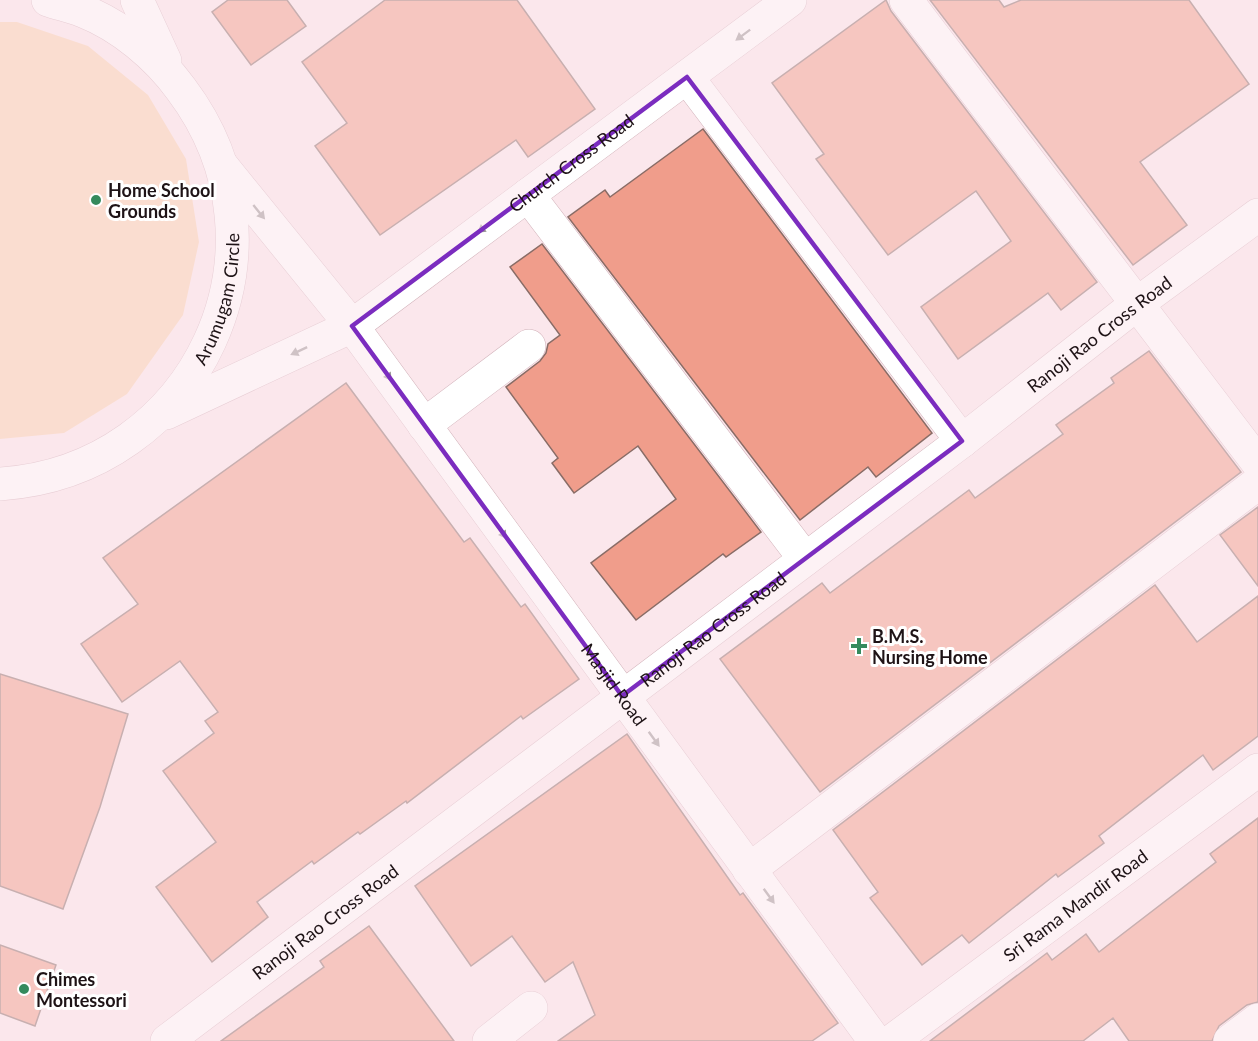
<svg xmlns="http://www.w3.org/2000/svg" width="1258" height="1041" font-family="Lato,sans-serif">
  <rect width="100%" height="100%" fill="#fbe7ec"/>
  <!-- green -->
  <polygon fill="#f9d1ae" points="0,22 17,22 88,46 148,95 186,159 199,242 183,315 127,394 64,433 0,439"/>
  <!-- building -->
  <g fill="#f09d8b" stroke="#896c66" stroke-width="1.5">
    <polygon points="228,0 287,0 306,26 251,65 212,12"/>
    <polygon points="385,0 517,0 595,109 528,157 516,140 380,235 315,146 347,123 302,62"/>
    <polygon points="886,0 891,11 1097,282 1061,310 1048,293 958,359 921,307 1011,241 976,191 888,255 816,159 824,154 772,83"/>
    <polygon points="930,0 999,0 1004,7 1021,0 1189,0 1249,84 1140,162 1187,225 1133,265"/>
    <polygon points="703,129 932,433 876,477 868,467 800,520 568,217 605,190 610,197"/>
    <polygon points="542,244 761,532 726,557 723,554 636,620 591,563 676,499 638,446 574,493 552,463 558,458 506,387 540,361 546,353 548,344 560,335 510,267"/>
    <polygon points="1149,351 1241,472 820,792 720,659 822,583 830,593 969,490 975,498 1063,434 1056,425 1114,383 1111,378"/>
    <polygon points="346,383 464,542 470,538 521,607 525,604 579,679 523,719 521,716 407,803 406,801 360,834 358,832 314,864 312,861 257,902 268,917 212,962 156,887 216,842 163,771 214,733 205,721 218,712 180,661 122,702 81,644 138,604 103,558"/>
    <polygon points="1258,507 1258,586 1220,535"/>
    <polygon points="1155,585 1197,642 1258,596 1258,736 1213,770 1203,755 1099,836 1104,843 1058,877 1056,874 969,943 962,935 922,965 870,898 878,892 833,830"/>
    <polygon points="0,674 128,714 100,807 63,909 0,886"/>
    <polygon points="627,734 740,895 743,893 838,1023 812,1041 558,1041 595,1015 573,962 545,982 512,936 471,966 415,886"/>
    <polygon points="1258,818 1258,1002 1247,1005 1219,1026 1212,1041 1129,1041 1113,1018 1083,1041 930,1041 1047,953 1052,960 1086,934 1099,952 1216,862 1210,854"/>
    <polygon points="369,926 454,1041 221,1041 324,967 320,961"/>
    <polygon points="0,945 56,965 35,1026 0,1013"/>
  </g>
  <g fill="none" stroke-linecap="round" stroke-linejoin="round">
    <!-- minor casing -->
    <g stroke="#d1b1b9" stroke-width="34">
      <g id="minor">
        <polyline points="906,0 1258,463"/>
        <polyline points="687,77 962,441"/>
        <polyline points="528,195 805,559"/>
        <path id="s1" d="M352,326L790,0"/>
        <polyline points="424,425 529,346"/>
        <polyline points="749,870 1258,483"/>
        <path id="s2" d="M167,1041L962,441L1138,303L1258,215"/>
        <polyline points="489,1041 531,1008"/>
        <path id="s3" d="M892,1041L1258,770"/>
        <polyline points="1230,1041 1258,1020"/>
      </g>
    </g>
    <!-- secondary casing -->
    <g stroke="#d1b1b9" stroke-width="34">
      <g id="secondary">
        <polyline points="137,0 165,61"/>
        <path id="s4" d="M222,166L352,326L875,1041"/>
        <polyline points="166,413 352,326"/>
        <path id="s5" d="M0,484C198,471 301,248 181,89C157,56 121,26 83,11C72,6 59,4 48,0"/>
      </g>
    </g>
    <!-- minor -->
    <use href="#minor" stroke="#fff" stroke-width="33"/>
    <!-- secondary -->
    <use href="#secondary" stroke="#fff" stroke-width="33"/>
  </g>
  <!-- one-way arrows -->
  <defs><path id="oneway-solid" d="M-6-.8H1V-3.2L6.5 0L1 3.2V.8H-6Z" transform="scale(1.5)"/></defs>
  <g fill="#9a9596">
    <use href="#oneway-solid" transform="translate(743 35) rotate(143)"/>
    <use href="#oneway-solid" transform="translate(259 212) rotate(51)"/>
    <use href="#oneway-solid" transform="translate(485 227) rotate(143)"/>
    <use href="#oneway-solid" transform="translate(299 351) rotate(155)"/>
    <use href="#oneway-solid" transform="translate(386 373) rotate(54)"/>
    <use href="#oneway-solid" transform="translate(501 531) rotate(54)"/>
    <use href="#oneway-solid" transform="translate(654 739) rotate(54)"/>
    <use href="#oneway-solid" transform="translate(769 896) rotate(54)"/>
  </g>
  <!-- marked area -->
  <path d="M0 0H1258V1041H0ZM687,77L962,441L622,696L352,326Z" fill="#fbe7ec" fill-opacity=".55" fill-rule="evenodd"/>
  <path fill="none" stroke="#7b2cbf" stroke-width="4.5" stroke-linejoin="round" d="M687,77L962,441L622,696L352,326Z"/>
  <!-- markers -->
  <g fill="#358a5d" stroke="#fff" stroke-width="2">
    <circle cx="96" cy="200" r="6"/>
    <path d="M856 637h6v6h6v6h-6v6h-6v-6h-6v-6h6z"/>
    <circle cx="24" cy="989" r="6"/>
  </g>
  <g text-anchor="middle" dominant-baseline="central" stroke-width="6" stroke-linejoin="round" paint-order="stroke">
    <!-- street labels -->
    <g font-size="18" fill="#1e1316" stroke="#fff">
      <text stroke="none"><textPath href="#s1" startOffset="273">Church Cross Road</textPath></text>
      <text stroke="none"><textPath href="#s5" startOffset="310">Arumugam Circle</textPath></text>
      <text stroke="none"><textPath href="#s2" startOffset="1170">Ranoji Rao Cross Road</textPath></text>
      <text stroke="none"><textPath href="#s2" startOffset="684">Ranoji Rao Cross Road</textPath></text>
      <text stroke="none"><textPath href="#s4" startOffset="650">Masjid Road</textPath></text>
      <text stroke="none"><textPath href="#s3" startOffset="228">Sri Rama Mandir Road</textPath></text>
      <text stroke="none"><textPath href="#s2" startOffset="198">Ranoji Rao Cross Road</textPath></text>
    </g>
    <!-- poi labels -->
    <g font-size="18" font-weight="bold" fill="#1e1316" stroke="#fff" text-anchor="start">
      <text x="108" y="190">Home School<tspan x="108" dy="21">Grounds</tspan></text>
      <text x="872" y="636">B.M.S.<tspan x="872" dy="21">Nursing Home</tspan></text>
      <text x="36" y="979">Chimes<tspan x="36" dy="21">Montessori</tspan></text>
    </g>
  </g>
</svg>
